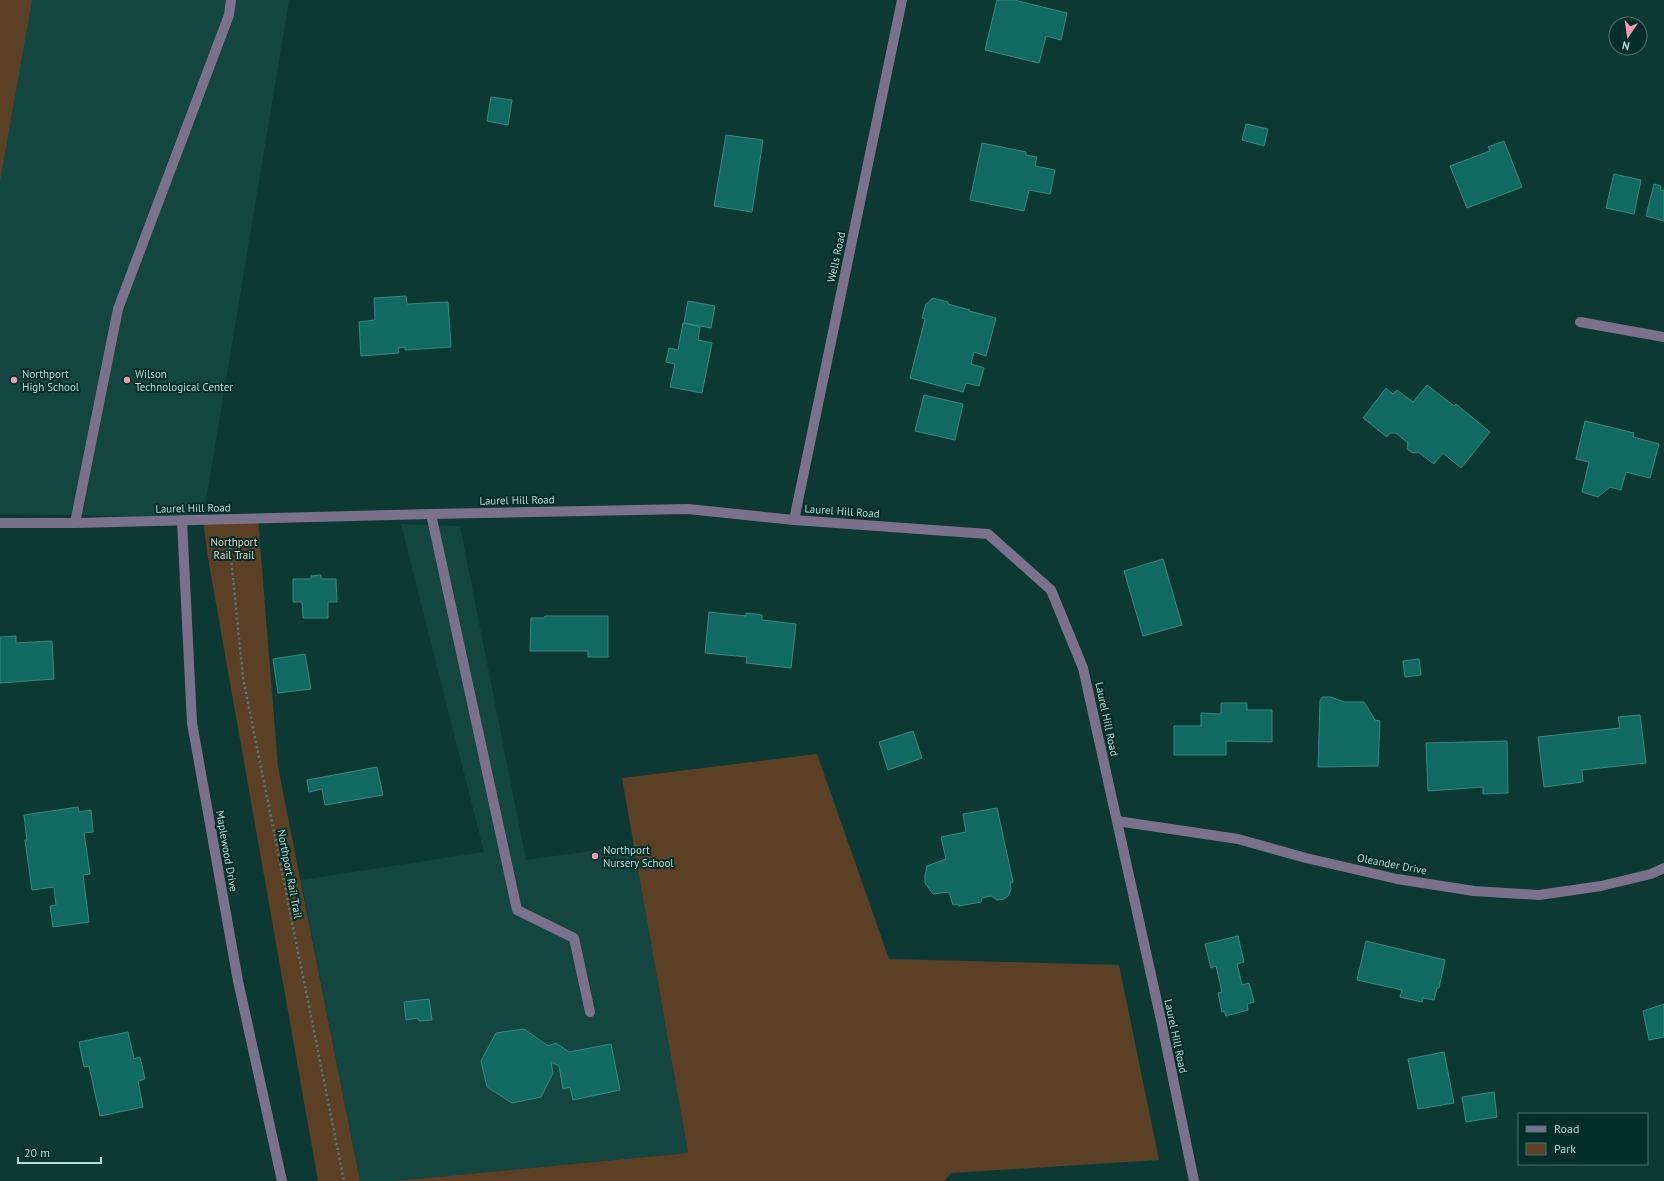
<svg xmlns="http://www.w3.org/2000/svg" width="1664" height="1181" font-family="'PT Sans',sans-serif">
  <rect width="100%" height="100%" fill="#0d3934"/>
  <!-- built -->
  <g fill="#134640">
    <polygon points="0,0 289,0 203,519 73,515 0,514"/>
    <polygon points="401,524 460,526 526,860 634,845 688,1153 395,1181 360,1181 301,880 484,852"/>
  </g>
  <!-- green -->
  <g fill="#5b4026">
    <polygon points="0,0 32,0 0,181"/>
    <polygon points="203,519 258,519 278,767 360,1181 318,1181 208,558"/>
    <polygon points="817,754 889,959 1119,965 1159,1160 951,1173 945,1181 395,1181 688,1153 622,778"/>
  </g>
  <!-- building -->
  <g fill="#116a61" stroke="#38887e">
    <polygon points="997,0 1014,0 1067,13 1061,40 1046,36 1039,63 985,50"/>
    <polygon points="491,97 512,100 508,125 487,121"/>
    <polygon points="1246,124 1268,129 1264,146 1242,140"/>
    <polygon points="726,135 763,140 752,212 714,206"/>
    <polygon points="1504,141 1522,187 1467,208 1450,166 1490,151 1488,147"/>
    <polygon points="982,143 1026,152 1026,155 1037,157 1035,166 1055,170 1050,194 1029,190 1024,211 970,200"/>
    <polygon points="1614,174 1641,180 1634,214 1606,208"/>
    <polygon points="1654,184 1661,186 1660,190 1664,190 1664,221 1646,216"/>
    <polygon points="406,296 407,304 448,302 451,347 405,350 405,347 398,348 399,353 361,356 359,322 375,320 374,298"/>
    <polygon points="933,298 948,302 948,304 970,310 969,311 996,318 986,356 974,352 971,364 984,368 979,386 966,383 963,392 910,378 925,319 922,318 926,304"/>
    <polygon points="688,301 715,306 711,328 684,323"/>
    <polygon points="683,323 700,327 698,340 712,343 702,393 670,387 675,364 666,362 669,348 678,350"/>
    <polygon points="1427,385 1454,406 1456,404 1490,432 1461,468 1443,453 1434,464 1418,452 1413,453 1407,449 1408,443 1396,433 1390,433 1387,437 1363,418 1386,388 1393,394 1397,390 1413,402"/>
    <polygon points="924,395 963,404 955,440 915,431"/>
    <polygon points="1585,421 1634,433 1633,437 1659,444 1650,478 1626,472 1621,490 1610,487 1598,497 1582,492 1589,462 1576,459"/>
    <polygon points="1163,559 1182,625 1143,636 1124,571"/>
    <polygon points="321,575 321,579 336,579 337,602 328,602 328,618 303,618 302,602 293,602 293,579 311,579 311,576"/>
    <polygon points="709,612 746,616 746,613 762,615 762,620 796,624 791,668 746,663 747,657 705,653"/>
    <polygon points="545,616 608,616 608,657 588,657 588,651 530,651 531,618 544,618"/>
    <polygon points="16,636 16,643 52,641 54,679 0,683 0,637"/>
    <polygon points="305,654 311,689 278,693 273,659"/>
    <polygon points="1419,659 1421,675 1405,677 1403,661"/>
    <polygon points="1322,697 1331,697 1344,702 1364,702 1375,720 1380,721 1378,766 1318,767 1320,701"/>
    <polygon points="1221,703 1247,703 1247,710 1272,710 1272,742 1226,741 1226,755 1174,755 1174,726 1201,726 1201,713 1221,714"/>
    <polygon points="1640,715 1646,763 1582,770 1583,782 1544,787 1538,737 1620,728 1618,717"/>
    <polygon points="913,731 922,758 888,770 879,742"/>
    <polygon points="1507,741 1508,793 1483,794 1483,787 1428,791 1426,743"/>
    <polygon points="377,767 383,795 325,805 322,789 309,792 307,780"/>
    <polygon points="78,807 79,812 91,810 93,832 84,833 90,874 83,875 89,922 53,927 50,906 56,905 54,887 32,890 25,840 27,840 24,815"/>
    <polygon points="997,808 1013,882 1010,883 1011,889 1008,896 1004,899 997,900 991,896 982,898 981,902 959,906 959,904 953,905 949,892 933,894 925,883 925,875 927,866 946,859 941,837 966,832 963,814"/>
    <polygon points="1238,936 1244,962 1237,964 1242,985 1249,983 1254,1002 1247,1004 1248,1010 1226,1016 1224,1011 1222,1012 1218,993 1222,992 1216,966 1211,968 1205,944"/>
    <polygon points="1366,941 1445,960 1439,988 1437,988 1434,1000 1423,998 1422,1002 1400,997 1402,990 1357,980"/>
    <polygon points="429,999 432,1020 419,1021 418,1018 406,1020 404,1002"/>
    <polygon points="1664,1004 1664,1037 1649,1040 1643,1011"/>
    <polygon points="524,1029 548,1046 556,1043 569,1052 611,1044 620,1090 573,1100 570,1087 563,1089 559,1066 551,1062 553,1073 541,1097 512,1103 487,1087 481,1061 496,1033"/>
    <polygon points="128,1032 134,1059 140,1057 145,1079 138,1081 143,1107 100,1116 89,1066 84,1067 79,1042"/>
    <polygon points="1444,1052 1454,1103 1418,1109 1408,1059"/>
    <polygon points="1494,1092 1497,1117 1466,1122 1462,1097"/>
  </g>
  <g fill="none" stroke-linecap="round" stroke-linejoin="round">
    <!-- path -->
    <polyline stroke="#537c76" stroke-width="2.5" stroke-dasharray="2 3" stroke-linecap="butt" points="229,538 243,678 344,1181"/>
    <!-- minor -->
    <g stroke="#7c718b" stroke-width="10">
      <polyline points="1580,322 1664,337"/>
      <polyline points="431,514 517,910 574,938 590,1012"/>
      <polyline points="794,520 902,0"/>
      <polyline points="182,521 192,723 238,981 282,1181"/>
      <polyline points="0,523 75,523 431,514 688,509 794,520 988,534 1051,590 1083,668 1161,1020 1194,1181"/>
      <polyline points="75,523 118,309 229,15 231,0"/>
      <polyline points="1117,821 1238,839 1306,858 1397,879 1474,891 1539,895 1601,886 1651,874 1664,868"/>
    </g>
  </g>
  <!-- markers -->
  <g fill="#f29aaf" stroke="#012e2a" stroke-width="1.5">
    <circle cx="14" cy="380" r="4"/>
    <circle cx="127" cy="380" r="4"/>
    <circle cx="595" cy="856" r="4"/>
  </g>
  <g text-anchor="middle" dominant-baseline="central" stroke-width="4" stroke-linejoin="round" paint-order="stroke">
    <!-- street labels -->
    <g font-size="11" fill="#b7dcd6" stroke="#012e2a">
      <text transform="translate(836 257) rotate(-78)">Wells Road</text>
      <text transform="translate(517 500) rotate(-1)">Laurel Hill Road</text>
      <text transform="translate(193 508) rotate(-1)">Laurel Hill Road</text>
      <text transform="translate(842 511) rotate(4)">Laurel Hill Road</text>
      <text transform="translate(1107 719) rotate(78)">Laurel Hill Road</text>
      <text transform="translate(227 851) rotate(80)">Maplewood Drive</text>
      <text transform="translate(1392 864) rotate(11)">Oleander Drive</text>
      <text transform="translate(290 874) rotate(79)">Northport Rail Trail</text>
      <text transform="translate(1176 1036) rotate(78)">Laurel Hill Road</text>
    </g>
    <!-- poi labels -->
    <g font-size="11" fill="#b7dcd6" stroke="#012e2a" text-anchor="start">
      <text x="22" y="374">Northport<tspan x="22" dy="13">High School</tspan></text>
      <text x="135" y="374">Wilson<tspan x="135" dy="13">Technological Center</tspan></text>
      <text x="603" y="850">Northport<tspan x="603" dy="13">Nursery School</tspan></text>
    </g>
    <!-- park labels -->
    <g font-size="11" fill="#f5d8bd" stroke="#012e2a">
      <text x="234" y="542">Northport<tspan x="234" dy="13">Rail Trail</tspan></text>
    </g>
  </g>
  <!-- legend -->
  <rect x="1518" y="1113" width="130" height="52" fill="#012e2a" stroke="#4a746f"/>
  <rect x="1526" y="1126" width="20" height="6" fill="#7c718b" stroke="#4a746f"/>
  <text x="1554" y="1133" font-size="12" fill="#b7dcd6">Road</text>
  <rect x="1526" y="1143" width="20" height="12" fill="#5b4026" stroke="#4a746f"/>
  <text x="1554" y="1153" font-size="12" fill="#b7dcd6">Park</text>
  <!-- north arrow -->
  <g transform="translate(1628 36) rotate(193)"><circle r="19" fill="#012e2a" stroke="#4a746f"/>
  <path d="M0-3L7 15L0 10L-7 15Z" fill="#f29aaf"/>
  <text y="-6" font-size="11" font-weight="bold" text-anchor="middle" fill="#b7dcd6">N</text>
  </g>
  <!-- scale -->
  <path d="M18 1157v6h83v-6" fill="none" stroke="#b7dcd6" stroke-width="2"/>
  <text x="24" y="1157" font-size="12" fill="#b7dcd6" stroke="#012e2a" stroke-width="3" paint-order="stroke">20 m</text>
</svg>
